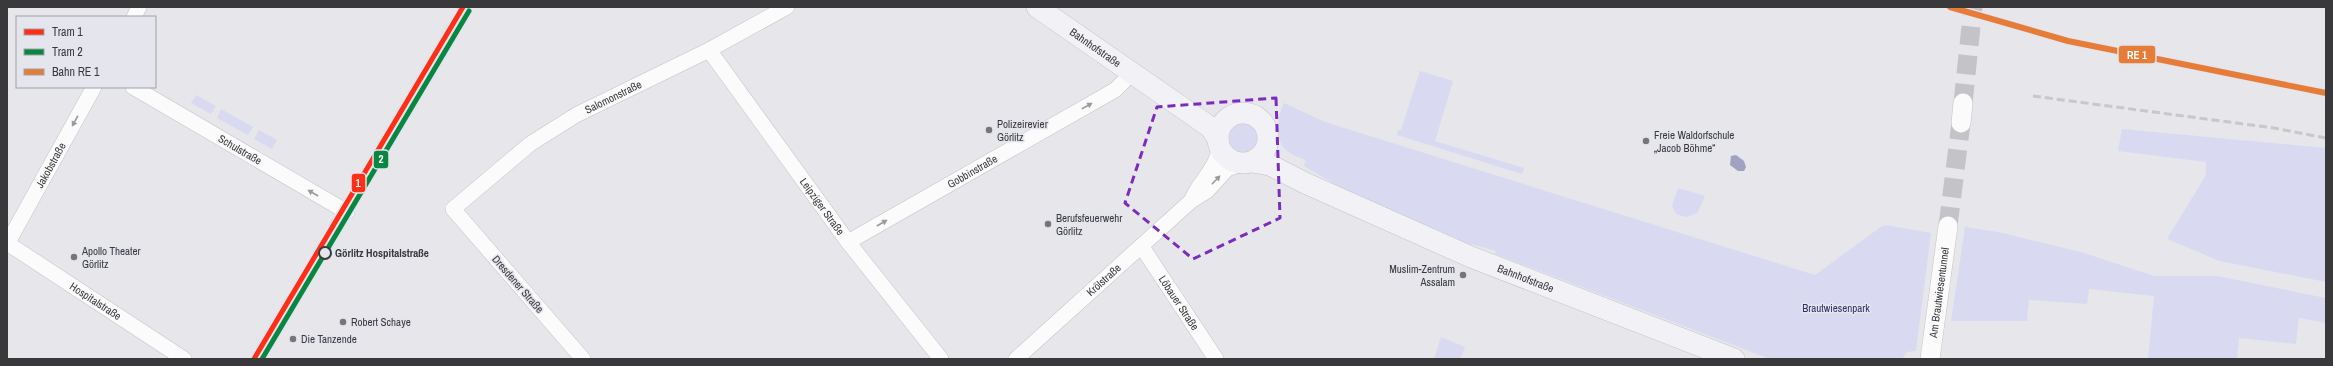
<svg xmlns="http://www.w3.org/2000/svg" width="2333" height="366" font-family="'Archivo Narrow',sans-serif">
  <rect width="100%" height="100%" fill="#e6e6eb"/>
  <!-- green -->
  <g fill="#d9daf2">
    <polygon points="1420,71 1453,81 1435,141 1524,168 1522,174 1397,135 1398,130 1401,130"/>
    <polygon points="196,95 216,106 211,114 191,103"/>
    <path d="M1284,103L1325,122L1815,275L1882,226L1886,225L1931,233L1916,351L1907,352L1902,359H1770L1495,254L1496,251L1471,244L1470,248L1458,243L1459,239L1348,192L1304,166L1306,160C1300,158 1292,155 1286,150C1274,139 1277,117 1284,103Z"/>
    <polygon points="221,109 253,127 248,135 217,118"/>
    <circle cx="1243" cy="139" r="16"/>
    <polygon points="2122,129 2326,148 2326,282 2220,261 2167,239 2206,175 2206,162 2118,151"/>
    <polygon points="259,130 277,140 272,149 254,139"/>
    <polygon points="1678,188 1705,196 1697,213 1686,217 1676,214 1672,206"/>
    <polygon points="1965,227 1998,232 2081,252 2154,276 2217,276 2326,298 2326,323 2299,318 2296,344 2239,338 2237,359 2148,359 2154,296 2089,289 2087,304 2029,300 2027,321 1951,321"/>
    <polygon points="1441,337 1465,347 1460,359 1434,359"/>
  </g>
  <!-- water -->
  <polygon fill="#a1a1c2" points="1736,155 1744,161 1746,167 1744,171 1738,171 1730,165 1731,156"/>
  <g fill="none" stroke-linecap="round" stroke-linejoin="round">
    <!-- tertiary-tunnel -->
    <g stroke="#c3c3c8" stroke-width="19" stroke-dasharray="19 10" stroke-linecap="butt">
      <polyline points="1963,103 1973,7"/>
      <polyline points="1948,226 1961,123"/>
    </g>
    <!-- minor casing -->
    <g stroke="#c4c4c7" stroke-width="16">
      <g id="minor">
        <polyline points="134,17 139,7"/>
        <path id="s1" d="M709,50L848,242L941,359"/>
        <path id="s2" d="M133,87L347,212"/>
        <path d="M1193,197C1201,180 1219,165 1219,146"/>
        <path id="s3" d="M848,242L1115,90L1133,72"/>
        <path id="s4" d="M7,243L184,359"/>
        <path id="s5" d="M7,244L94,87"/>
        <path id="s6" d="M1142,247L1216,359"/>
        <path id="s7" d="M583,359L453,209L530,144L576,115L709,50L787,7"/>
        <path id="s8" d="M1016,359L1191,201L1207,191L1227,169L1244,163"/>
      </g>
    </g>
    <!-- tertiary casing -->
    <g stroke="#c4c4c7" stroke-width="20">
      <g id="tertiary">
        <polyline points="1961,123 1963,103"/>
        <path id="s9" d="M1930,359L1948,226"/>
      </g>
    </g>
    <!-- secondary casing -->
    <g stroke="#c4c4c7" stroke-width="22">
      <g id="secondary">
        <path id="s10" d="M1037,7L1210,127L1218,139"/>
        <circle cx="1243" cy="138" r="25"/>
        <path id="s11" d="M1252,162L1270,165L1305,183L1471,257L1734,359"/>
      </g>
    </g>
    <!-- minor -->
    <use href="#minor" stroke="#fbfbfc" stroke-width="15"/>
    <!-- tertiary -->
    <use href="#tertiary" stroke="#fbfbfc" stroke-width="19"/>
    <!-- secondary -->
    <use href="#secondary" stroke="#f2f2f6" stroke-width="21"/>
    <!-- rail -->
    <polyline stroke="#c8c8c9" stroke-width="3" stroke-dasharray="8 4" stroke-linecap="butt" points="2033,96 2274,128 2326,138"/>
    <!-- rail-1 casing -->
    <g stroke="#e4e5ed" stroke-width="9">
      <polyline id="rail-1" points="1950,7 2068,41 2326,93"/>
    </g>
    <!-- rail-1 -->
    <use href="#rail-1" stroke="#e67c37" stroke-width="6"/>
    <!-- tram-1 casing -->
    <g stroke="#e4e5ed" stroke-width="8">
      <polyline id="tram-1" points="254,359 463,7"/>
    </g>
    <!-- tram-2 casing -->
    <g stroke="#e4e5ed" stroke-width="8">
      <polyline id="tram-2" points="262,359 469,11"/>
    </g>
    <!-- tram-1 -->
    <use href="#tram-1" stroke="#ff2e17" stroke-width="5"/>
    <!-- tram-2 -->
    <use href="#tram-2" stroke="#088742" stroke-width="5"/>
  </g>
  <!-- one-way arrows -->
  <defs><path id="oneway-solid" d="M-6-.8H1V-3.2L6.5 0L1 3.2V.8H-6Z"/></defs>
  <g fill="#9a9a9c">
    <use href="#oneway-solid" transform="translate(1087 106) rotate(-29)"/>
    <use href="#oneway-solid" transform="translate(75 121) rotate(119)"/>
    <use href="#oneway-solid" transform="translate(1216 180) rotate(-46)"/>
    <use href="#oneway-solid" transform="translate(313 193) rotate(-150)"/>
    <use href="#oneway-solid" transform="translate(882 223) rotate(-30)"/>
  </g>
  <!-- marked area -->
  <path fill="none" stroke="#7b2cbf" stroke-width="3" stroke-dasharray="8 5" stroke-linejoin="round" d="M1276,98L1280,218L1193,259L1125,203L1157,107Z"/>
  <!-- markers -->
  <g fill="#767679" stroke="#e4e5ed" stroke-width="1.5">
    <circle cx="989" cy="130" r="4"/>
    <circle cx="1646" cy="141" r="4"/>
    <circle cx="1048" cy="224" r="4"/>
    <circle cx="74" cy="257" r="4"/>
    <circle cx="1463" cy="275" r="4"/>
    <circle cx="343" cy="322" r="4"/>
    <circle cx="293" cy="339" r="4"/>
  </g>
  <circle fill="#e4e5ed" stroke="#39393c" stroke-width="2" cx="325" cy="253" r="6"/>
  <g text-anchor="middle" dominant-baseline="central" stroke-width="3" stroke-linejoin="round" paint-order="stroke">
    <!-- street labels -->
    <g font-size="11" fill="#39393c" stroke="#e4e5ed">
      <text stroke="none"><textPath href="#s10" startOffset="71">Bahnhofstraße</textPath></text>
      <text stroke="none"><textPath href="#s7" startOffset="395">Salomonstraße</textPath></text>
      <text stroke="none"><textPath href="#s2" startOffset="124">Schulstraße</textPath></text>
      <text stroke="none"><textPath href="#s5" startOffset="90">Jakobstraße</textPath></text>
      <text stroke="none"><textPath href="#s3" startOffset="143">Gobbinstraße</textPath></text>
      <text stroke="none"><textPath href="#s1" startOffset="193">Leipziger Straße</textPath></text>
      <text stroke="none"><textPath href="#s11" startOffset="298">Bahnhofstraße</textPath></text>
      <text stroke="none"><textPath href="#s8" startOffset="118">Krölstraße</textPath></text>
      <text transform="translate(518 284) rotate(49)">Dresdener Straße</text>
      <text stroke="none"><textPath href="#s9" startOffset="67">Am Brautwiesentunnel</textPath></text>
      <text stroke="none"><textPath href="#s4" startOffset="106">Hospitalstraße</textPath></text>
      <text stroke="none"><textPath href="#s6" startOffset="67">Löbauer Straße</textPath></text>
    </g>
    <!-- poi labels -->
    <g font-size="11" fill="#39393c" stroke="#e4e5ed" text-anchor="start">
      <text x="997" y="124">Polizeirevier<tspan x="997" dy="13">Görlitz</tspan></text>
      <text x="1654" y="135">Freie Waldorfschule<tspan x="1654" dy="13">„Jacob Böhme“</tspan></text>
      <text x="1056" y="218">Berufsfeuerwehr<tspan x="1056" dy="13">Görlitz</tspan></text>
      <text x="82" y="251">Apollo Theater<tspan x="82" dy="13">Görlitz</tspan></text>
      <text x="1455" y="269" text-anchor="end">Muslim-Zentrum<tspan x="1455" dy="13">Assalam</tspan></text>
      <text x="351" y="322">Robert Schaye</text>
      <text x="301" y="339">Die Tanzende</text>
    </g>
    <!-- stop labels -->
    <g font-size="11" font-weight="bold" fill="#39393c" stroke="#e4e5ed" text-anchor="start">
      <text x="335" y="253">Görlitz Hospitalstraße</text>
    </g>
    <!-- park labels -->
    <g font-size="11" fill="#352f69" stroke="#e4e5ed">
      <text x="1836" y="308">Brautwiesenpark</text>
    </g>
  </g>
  <g stroke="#e4e5ed" stroke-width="1.5">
    <rect x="2118" y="45" width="38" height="19" rx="4" fill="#e67c37"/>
    <rect x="373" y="150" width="16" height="19" rx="4" fill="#088742"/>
    <rect x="351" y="173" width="15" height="20" rx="4" fill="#ff2e17"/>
  </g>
  <g font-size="11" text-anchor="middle" font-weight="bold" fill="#fff">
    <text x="2137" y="59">RE 1</text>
    <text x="381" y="163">2</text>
    <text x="358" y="187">1</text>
  </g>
  <!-- border -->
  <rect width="2333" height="366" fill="none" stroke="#39393c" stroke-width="16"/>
  <!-- legend -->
  <rect x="16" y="16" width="140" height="72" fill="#e4e5ed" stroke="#a0a0a6"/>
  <rect x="24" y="29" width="20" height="6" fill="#ff2e17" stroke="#a0a0a6"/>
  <text x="52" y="36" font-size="12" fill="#39393c">Tram 1</text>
  <rect x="24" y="49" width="20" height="6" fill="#088742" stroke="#a0a0a6"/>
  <text x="52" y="56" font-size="12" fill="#39393c">Tram 2</text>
  <rect x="24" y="69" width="20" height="6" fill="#e67c37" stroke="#a0a0a6"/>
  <text x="52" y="76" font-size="12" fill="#39393c">Bahn RE 1</text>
</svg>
